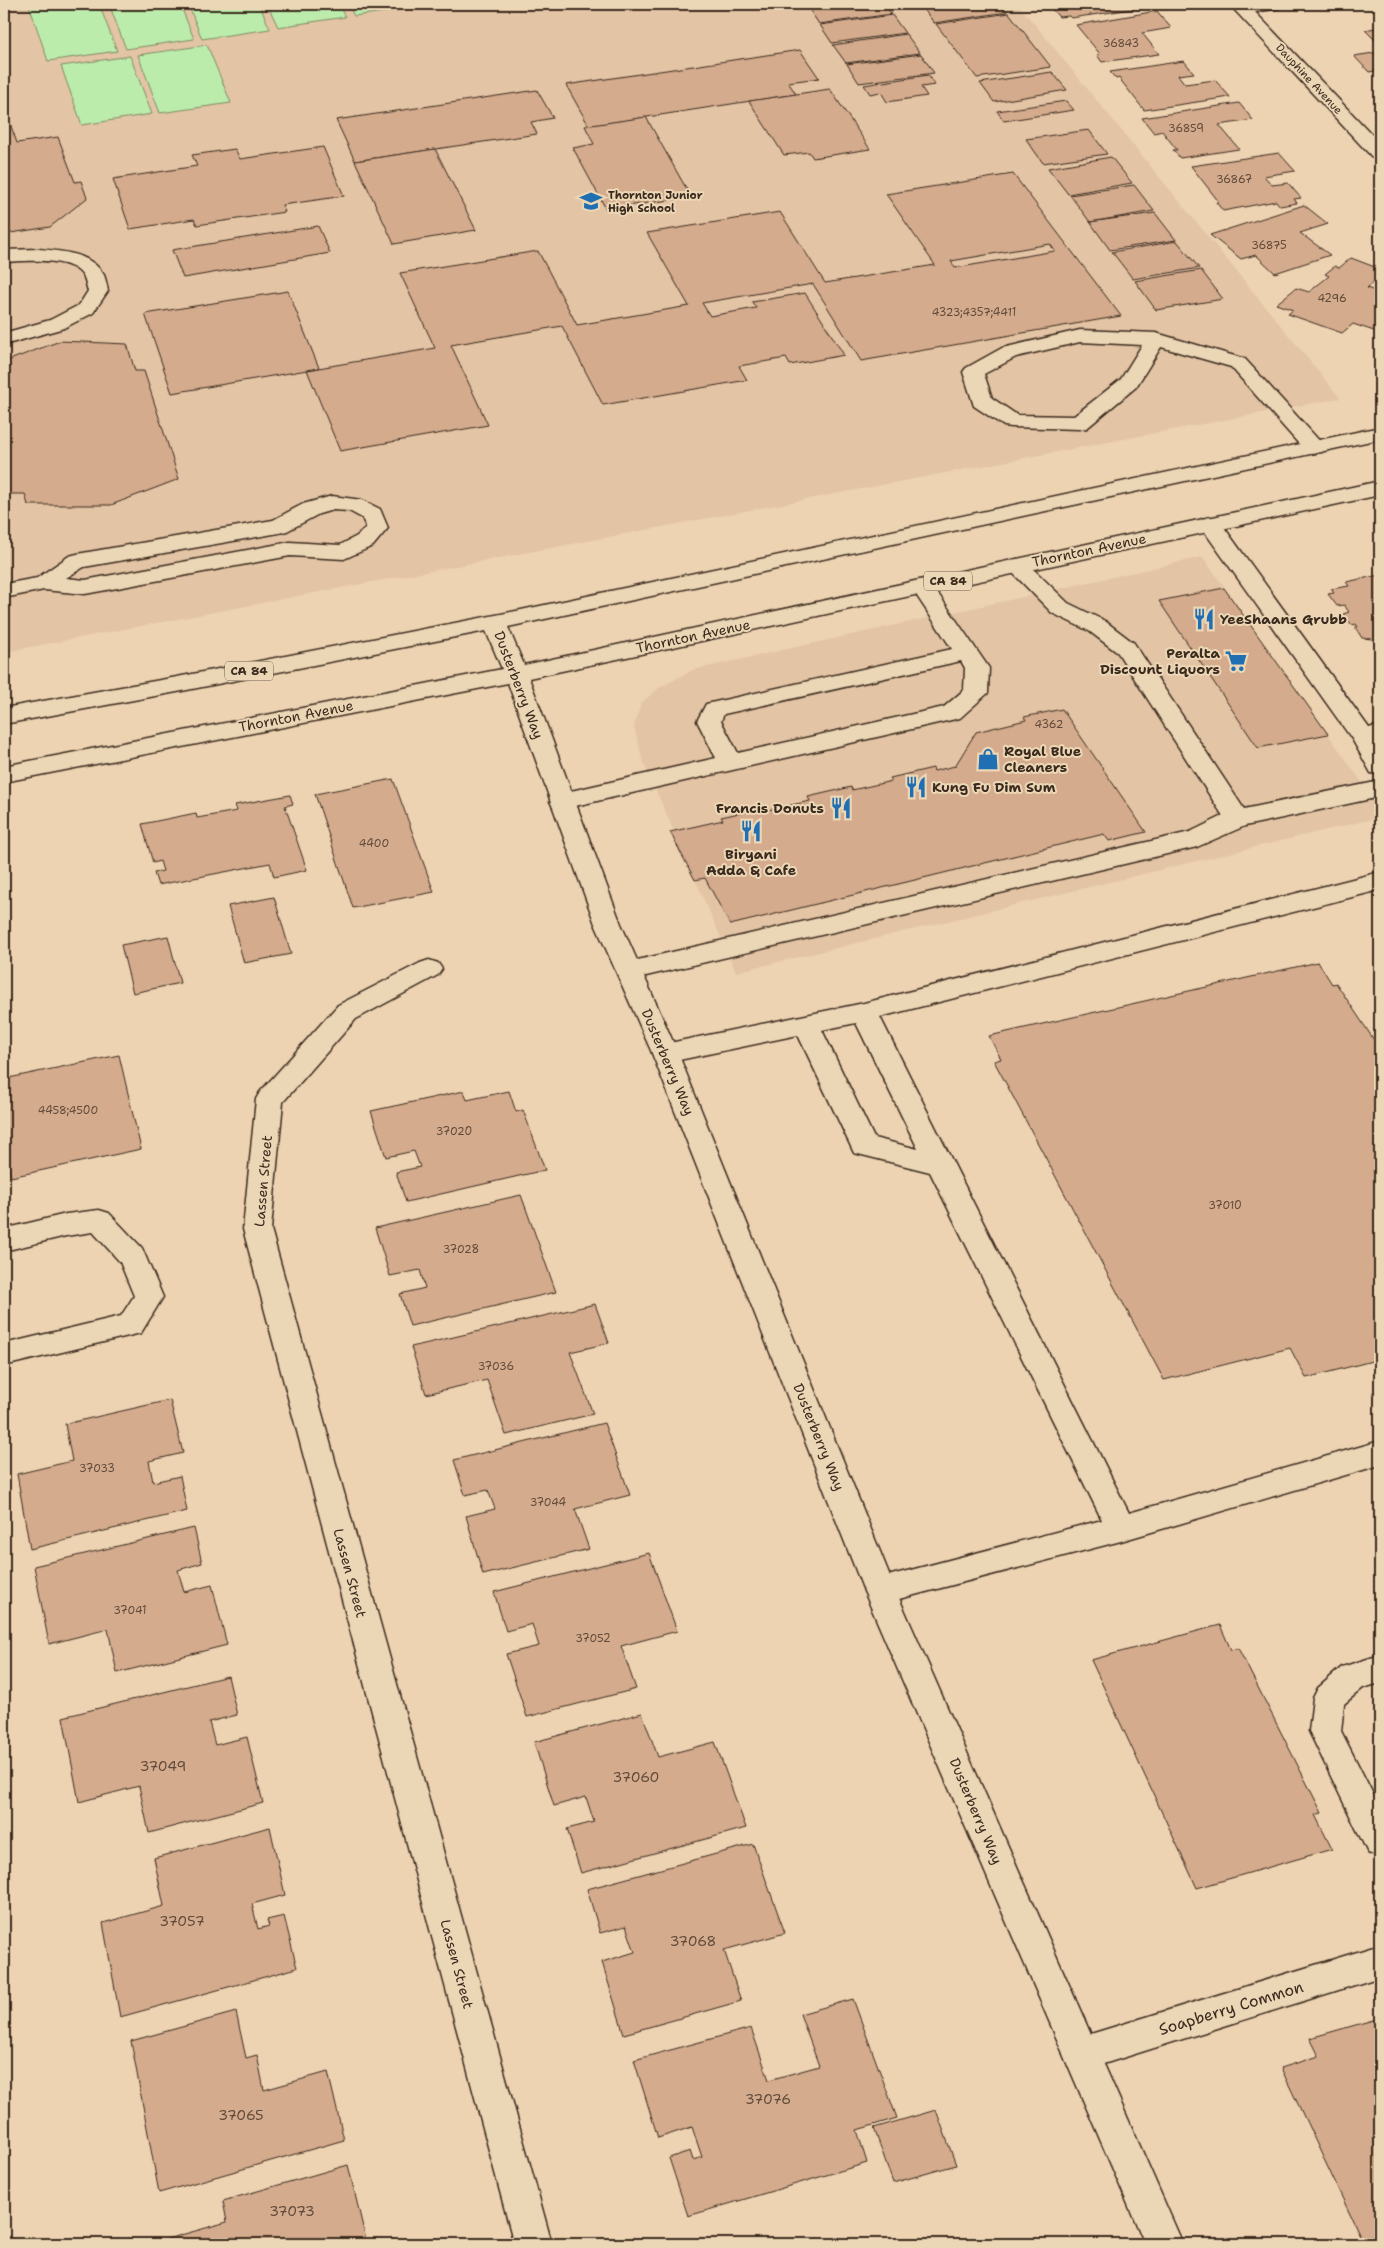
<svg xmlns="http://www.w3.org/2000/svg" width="1384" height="2248" font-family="'Shantell Sans',sans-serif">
  <rect width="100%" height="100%" fill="#edd3b2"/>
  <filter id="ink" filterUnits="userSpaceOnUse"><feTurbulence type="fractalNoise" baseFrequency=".02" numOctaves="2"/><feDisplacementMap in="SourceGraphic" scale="10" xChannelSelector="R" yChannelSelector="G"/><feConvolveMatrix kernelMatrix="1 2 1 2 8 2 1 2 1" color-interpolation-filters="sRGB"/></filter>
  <g filter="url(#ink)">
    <!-- built -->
    <g fill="#e3c4a4">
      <polygon points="4,4 1018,4 1340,398 4,652"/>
      <polygon points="1203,557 1380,808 1380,817 736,972 643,761 634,727 641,703 659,688 693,670"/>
    </g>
    <!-- green -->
    <g fill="#bcecab" stroke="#7c8b64">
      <polygon points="40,4 99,4 117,51 48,61 29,5"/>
      <polygon points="109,4 180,4 194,39 126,49"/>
      <polygon points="188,4 259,4 270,29 202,39"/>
      <polygon points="267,4 338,4 345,17 278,27"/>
      <polygon points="348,4 419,4 421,7 354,16"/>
      <polygon points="207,45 231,103 160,113 138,55"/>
      <polygon points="130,56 152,114 82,125 61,66"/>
    </g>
    <!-- building -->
    <g fill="#d4ab8d" stroke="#3b2a1e" fill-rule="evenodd">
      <polygon points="825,4 884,4 892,14 819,24 807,6"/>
      <polygon points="920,4 1000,4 1007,12 934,23"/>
      <polygon points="1058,4 1151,4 1153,6 1071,18 1069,16 1059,17 1051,8 1061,7"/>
      <polygon points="1157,11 1171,28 1142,33 1159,54 1102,62 1097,55 1100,54 1076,25"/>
      <polygon points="1009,13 1051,67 977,78 936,24"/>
      <polygon points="892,15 905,33 832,43 820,25"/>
      <polygon points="1380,27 1380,45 1365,30"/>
      <polygon points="906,34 920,53 846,63 833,45"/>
      <polygon points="800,50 819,78 788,82 796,94 589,126 566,85"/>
      <polygon points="1380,52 1380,70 1369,72 1354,56"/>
      <polygon points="921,54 934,73 859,83 847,64"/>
      <polygon points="1184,61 1194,73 1178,75 1185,84 1215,80 1230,97 1144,110 1119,78 1116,79 1110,72"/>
      <polygon points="1052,72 1067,90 994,102 980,83"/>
      <polygon points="928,75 935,85 921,87 927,96 887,102 881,92 870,94 864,85"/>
      <polygon points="830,89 870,149 813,158 809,152 784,155 749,101"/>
      <polygon points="537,90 553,118 531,122 537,134 355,161 336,120"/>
      <polygon points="1066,101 1074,110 1004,121 997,111"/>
      <polygon points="1239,103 1253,120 1219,125 1239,149 1180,158 1173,150 1177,150 1162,131 1154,133 1142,118"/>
      <polygon points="5,109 17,143 58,137 75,182 81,181 87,198 50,227 4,234 4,110"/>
      <polygon points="646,117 691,197 606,209 573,148 594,144 585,126"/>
      <polygon points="1089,130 1107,154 1043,163 1026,139"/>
      <polygon points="323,147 344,196 282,205 285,212 197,225 194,219 130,229 113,179 197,166 192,155 235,149 240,159"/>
      <polygon points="435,149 476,230 394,244 355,161"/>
      <polygon points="1279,153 1295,171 1264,176 1272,185 1288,183 1301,198 1294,199 1297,203 1280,206 1276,201 1223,211 1216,202 1219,202 1191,166"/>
      <polygon points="1111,157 1132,183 1068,194 1048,168"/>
      <path d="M1013,174L1121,316L861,361L813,284L702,303L710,316L756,308L752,302L805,293L844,355L790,365L786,358L739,366L747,380L603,405L562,326L451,345L488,425L340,451L307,370L435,348L400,273L538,251L577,325L689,306L647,233L780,212L825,283L935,265L886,194ZM1050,244L1055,251L955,268L951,261Z"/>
      <polygon points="1134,185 1154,211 1090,222 1070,195"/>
      <polygon points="1304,205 1328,224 1300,233 1330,255 1275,273 1256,255 1241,259 1210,235"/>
      <polygon points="1155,213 1176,240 1110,250 1090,222"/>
      <polygon points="318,226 330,253 183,278 172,250"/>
      <polygon points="1177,241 1199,268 1133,279 1112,252"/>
      <polygon points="1351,258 1380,269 1380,276 1367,288 1380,293 1380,333 1353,324 1342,333 1288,314 1293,310 1276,304 1296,288 1309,292 1329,276 1325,274 1335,266 1339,268"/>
      <polygon points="1201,270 1223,299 1156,310 1135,281"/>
      <polygon points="288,291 319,368 172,393 145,314"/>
      <polygon points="60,341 127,344 135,371 144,371 179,479 111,505 28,505 25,494 4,494 4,362"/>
      <polygon points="1380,575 1380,650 1372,639 1362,638 1355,627 1358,627 1356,624 1352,625 1343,614 1349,612 1344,605 1337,606 1328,594 1334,593 1331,589 1349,586 1346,582"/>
      <polygon points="1224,588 1328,734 1258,748 1159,601"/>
      <polygon points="1062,709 1146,832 1109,841 1104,834 730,925 705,878 695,880 670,832 723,820 721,817 767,807 768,810 810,801 808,797 851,787 852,790 892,781 890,778 933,768 934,771 955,766 976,732 1026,720 1024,717"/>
      <polygon points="393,779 434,892 353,908 315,794"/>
      <polygon points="290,795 293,804 285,806 307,870 274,877 270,863 158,885 154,873 163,871 160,861 153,863 142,824 196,813 197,818 237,811 235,805"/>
      <polygon points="274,897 291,954 244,963 228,906"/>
      <polygon points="168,936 180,983 133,993 121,945"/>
      <polygon points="1318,962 1332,984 1336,983 1380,1049 1380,1359 1306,1378 1290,1348 1164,1380 994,1061 1001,1059 989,1036"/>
      <polygon points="119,1055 141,1149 11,1177 8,1164 4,1165 4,1079"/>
      <polygon points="464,1091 467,1100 509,1091 516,1112 523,1110 545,1170 406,1202 396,1172 420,1167 414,1151 386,1157 371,1111"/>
      <polygon points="521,1195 556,1292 410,1326 400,1294 425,1288 420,1270 390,1276 375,1228"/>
      <polygon points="595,1304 609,1343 570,1352 593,1414 506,1435 487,1380 426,1394 411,1347"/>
      <polygon points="170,1400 183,1453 149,1461 153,1482 180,1476 187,1511 30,1549 17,1474 72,1461 65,1424"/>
      <polygon points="604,1423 630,1495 575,1509 589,1549 483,1575 466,1516 495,1509 488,1490 465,1495 454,1460"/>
      <polygon points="194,1528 202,1563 178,1570 184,1592 212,1585 227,1645 117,1673 108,1629 49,1644 34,1566"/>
      <polygon points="649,1553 677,1631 621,1646 636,1689 527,1717 506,1654 539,1646 532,1624 506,1631 494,1592"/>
      <polygon points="1220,1625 1231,1650 1238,1648 1322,1813 1315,1815 1332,1849 1197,1888 1091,1660"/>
      <polygon points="228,1676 237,1715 209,1722 215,1745 247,1737 263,1803 149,1833 139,1786 79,1802 63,1717"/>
      <polygon points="642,1713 658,1757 715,1742 746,1828 581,1873 567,1829 594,1822 586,1797 554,1806 534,1742"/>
      <polygon points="270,1827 285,1895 252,1904 258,1929 269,1926 267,1920 284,1916 297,1968 120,2017 103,1923 164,1906 154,1858"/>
      <polygon points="753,1844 785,1933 724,1950 741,2001 624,2034 602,1962 635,1952 626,1926 600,1933 587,1889"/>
      <polygon points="853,1999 897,2118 857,2130 867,2163 688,2216 669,2158 690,2151 693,2160 702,2157 692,2127 658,2138 634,2060 751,2028 769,2080 819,2066 800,2014"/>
      <polygon points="236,2012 246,2058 257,2055 264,2090 328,2072 344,2140 159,2193 131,2041"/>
      <polygon points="1380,2018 1380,2244 1364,2244 1281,2068 1319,2056 1310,2038"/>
      <polygon points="936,2110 956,2165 893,2183 874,2128"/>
      <polygon points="348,2165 367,2244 168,2244 167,2239 227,2222 223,2201"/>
    </g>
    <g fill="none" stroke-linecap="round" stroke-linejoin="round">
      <!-- minor casing -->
      <g stroke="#3b2a1e" stroke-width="3">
        <g id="minor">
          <polygon points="1229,4 1282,4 1279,8 1255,12 1380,143 1380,160 1373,158"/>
          <path d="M39,249C62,251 91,253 104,275C106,280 107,286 108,291L93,313L64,328L4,345V333L50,320L79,305L88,291C86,286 86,280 83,276C71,256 24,261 4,262V250Z"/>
          <path d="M1080,330L1156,333L1245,359L1325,447L1322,452L1314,453L1306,452L1231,367L1161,347L1136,387L1087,428L1079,429L1012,427L1004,426L974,406L963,372L966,368L1002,348ZM1080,342L1142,345L1121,379L1074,416L1017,415L992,398L984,374L1016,357Z"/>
          <path d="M332,496L362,500L380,509L388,528L373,546L344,559L290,556L85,594L44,590L4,598V584L37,578L69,556L77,554L273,520L303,504ZM333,510L349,511L362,518L366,527L357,536L340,545L290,542L85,580L66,578L84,567L279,533L287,531L319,514Z"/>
          <polygon points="1210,517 1218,519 1369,728 1380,725 1380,741 1378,741 1380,746 1380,775 1371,773 1352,739 1199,524 1202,519"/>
          <polygon points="1017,559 1025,561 1068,603 1105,621 1134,643 1244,809 1380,781 1380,797 1245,826 1197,847 629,980 620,977 616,971 620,965 629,962 1190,832 1223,816 1118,653 1089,631 1052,613 1006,566 1009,561"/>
          <path d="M922,580L930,582L989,668L988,693L960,718L562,809L553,807L550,801L553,795L562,793L716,758L697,721L706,704L952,649L911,587L914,582ZM961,661L965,668L964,690L944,707L738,753L721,721L724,714Z"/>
          <path d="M1380,872V890L880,1017L1129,1513L1380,1441V1465L1121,1541L880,1604L869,1600L864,1591L869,1582L880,1578L1102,1520L930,1172L854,1153L798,1035L665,1063L655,1060L652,1053L655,1046L864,1003ZM856,1023L918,1149L874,1138L822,1030Z"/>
          <polygon points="429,960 438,963 442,969 438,975 356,1019 283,1102 271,1229 552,2244 514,2244 243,1229 256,1099 260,1092 338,1005 420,963"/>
          <polygon points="99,1210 109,1213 142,1248 163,1297 141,1333 4,1366 4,1344 121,1316 134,1296 120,1262 93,1232 66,1236 4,1251 4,1229 66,1214"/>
          <polygon points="1380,1655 1380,1683 1363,1688 1344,1704 1341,1731 1380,1808 1380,1857 1368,1853 1309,1731 1313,1698 1318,1688 1342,1667"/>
          <polygon points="1380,1945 1380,1977 1081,2071 1068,2066 1063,2054 1068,2042 1081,2037"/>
        </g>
      </g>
      <!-- major casing -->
      <g stroke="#3b2a1e" stroke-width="3">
        <polygon id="major" points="1380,427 1380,439 508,627 524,665 1380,481 1380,495 529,678 621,924 678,1053 896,1591 1183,2244 1145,2244 864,1591 652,1053 595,924 508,683 4,782 4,766 502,669 486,631 177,692 4,724 4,708 177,677 521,610"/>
      </g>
      <!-- minor -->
      <use href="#minor" fill="#ebd6b5" fill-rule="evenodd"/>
      <!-- major -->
      <use href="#major" fill="#ebd6b5" fill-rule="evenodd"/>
    </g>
  </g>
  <!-- icons -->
  <defs>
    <g id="school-bare" transform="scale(1.725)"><path d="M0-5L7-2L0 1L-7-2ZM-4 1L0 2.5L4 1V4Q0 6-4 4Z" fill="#1f6fb2" stroke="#ebd6b5" stroke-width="2.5" paint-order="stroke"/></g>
    <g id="restaurant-bare" transform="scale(1.725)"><path d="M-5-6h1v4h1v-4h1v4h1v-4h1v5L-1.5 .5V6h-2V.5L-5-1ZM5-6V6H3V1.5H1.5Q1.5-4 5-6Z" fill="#1f6fb2" stroke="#ebd6b5" stroke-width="2.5" paint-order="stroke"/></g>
    <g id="supermarket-bare" transform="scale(1.725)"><path d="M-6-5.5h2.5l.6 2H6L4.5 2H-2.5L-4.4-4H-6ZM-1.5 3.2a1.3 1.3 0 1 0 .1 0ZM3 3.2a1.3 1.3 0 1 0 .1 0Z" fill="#1f6fb2" stroke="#ebd6b5" stroke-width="2.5" paint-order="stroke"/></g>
    <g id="shop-bare" transform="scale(1.725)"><path d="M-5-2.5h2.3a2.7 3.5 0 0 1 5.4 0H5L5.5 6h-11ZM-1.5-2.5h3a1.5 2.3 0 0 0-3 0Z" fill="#1f6fb2" stroke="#ebd6b5" stroke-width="2.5" paint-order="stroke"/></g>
  </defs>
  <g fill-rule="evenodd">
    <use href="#school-bare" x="591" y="201"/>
    <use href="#restaurant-bare" x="1204" y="619"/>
    <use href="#supermarket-bare" x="1236" y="661"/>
    <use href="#shop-bare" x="988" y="759"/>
    <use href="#restaurant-bare" x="916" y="787"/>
    <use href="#restaurant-bare" x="841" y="808"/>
    <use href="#restaurant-bare" x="751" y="831"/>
  </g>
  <g text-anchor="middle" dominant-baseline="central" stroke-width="4" stroke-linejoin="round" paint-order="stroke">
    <!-- number labels -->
    <g font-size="11" fill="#614a3a">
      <text x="1121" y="43">36843</text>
      <text x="1186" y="128">36859</text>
      <text x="1234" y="179">36867</text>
      <text x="1269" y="245">36875</text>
      <text x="1332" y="298">4296</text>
      <text x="974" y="312">4323;4357;4411</text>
      <text x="1049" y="724">4362</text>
      <text x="374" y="843">4400</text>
      <text x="68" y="1110">4458;4500</text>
      <text x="454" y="1131">37020</text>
      <text x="1225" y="1205">37010</text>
      <text x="461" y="1249">37028</text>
      <text x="496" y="1366">37036</text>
      <text x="97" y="1468">37033</text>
      <text x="548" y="1502">37044</text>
      <text x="130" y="1610">37041</text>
      <text x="593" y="1638">37052</text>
    </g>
    <!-- far-street labels -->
    <g font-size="11" fill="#3b2a1e" stroke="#ebd6b5">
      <text transform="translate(1309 79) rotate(47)">Dauphine Avenue</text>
    </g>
    <!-- far-poi labels -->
    <g font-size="11" font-weight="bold" fill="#3b2a1e" stroke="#ebd6b5" text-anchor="start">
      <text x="608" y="195">Thornton Junior<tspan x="608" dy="13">High School</tspan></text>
    </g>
    <!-- shield labels -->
    <g fill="#ebd6b5" stroke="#705e4b" stroke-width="1">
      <rect x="924" y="571.5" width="48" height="19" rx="4"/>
      <rect x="225" y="661.5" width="48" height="19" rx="4"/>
    </g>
    <g font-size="12" font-weight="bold" fill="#3b2a1e">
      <text x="948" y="581">CA 84</text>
      <text x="249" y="671">CA 84</text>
    </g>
    <!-- street labels -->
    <g font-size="14" fill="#3b2a1e" stroke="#ebd6b5">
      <text transform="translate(1089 550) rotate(-12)">Thornton Avenue</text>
      <text transform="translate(693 636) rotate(-12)">Thornton Avenue</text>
      <text transform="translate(519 685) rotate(69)">Dusterberry Way</text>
      <text transform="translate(296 716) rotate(-11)">Thornton Avenue</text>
      <text transform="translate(668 1062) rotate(67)">Dusterberry Way</text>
      <text transform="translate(263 1181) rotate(-85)">Lassen Street</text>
      <text transform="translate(819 1437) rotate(68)">Dusterberry Way</text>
      <text transform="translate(350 1573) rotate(75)">Lassen Street</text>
      <text transform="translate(976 1811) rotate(67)">Dusterberry Way</text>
      <text transform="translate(457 1964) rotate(75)">Lassen Street</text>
    </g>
    <!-- poi labels -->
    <g font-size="14" font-weight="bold" fill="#3b2a1e" stroke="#ebd6b5" text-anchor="start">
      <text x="1220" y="619">YeeShaans Grubb</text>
      <text x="1220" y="653" text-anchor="end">Peralta<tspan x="1220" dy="16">Discount Liquors</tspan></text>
      <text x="1004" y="751">Royal Blue<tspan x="1004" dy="16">Cleaners</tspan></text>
      <text x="932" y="787">Kung Fu Dim Sum</text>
      <text x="824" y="808" text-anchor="end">Francis Donuts</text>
      <text x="751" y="854" text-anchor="middle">Biryani<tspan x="751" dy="16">Adda &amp; Cafe</tspan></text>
    </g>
    <!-- near-number labels -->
    <g font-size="14" fill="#614a3a">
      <text x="163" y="1766">37049</text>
      <text x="636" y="1777">37060</text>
      <text x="182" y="1921">37057</text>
      <text x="693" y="1941">37068</text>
      <text x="768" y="2099">37076</text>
      <text x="241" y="2115">37065</text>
      <text x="292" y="2211">37073</text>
    </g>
    <!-- near-street labels -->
    <g font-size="16" fill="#3b2a1e" stroke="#ebd6b5">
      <text transform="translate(1231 2008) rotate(-17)">Soapberry Common</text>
    </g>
  </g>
  <!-- margin -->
  <rect width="1384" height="2248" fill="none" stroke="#ebd6b5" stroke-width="20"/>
  <rect x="10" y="10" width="1364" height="2228" fill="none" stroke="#3b2a1e" stroke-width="2" filter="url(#ink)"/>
</svg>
